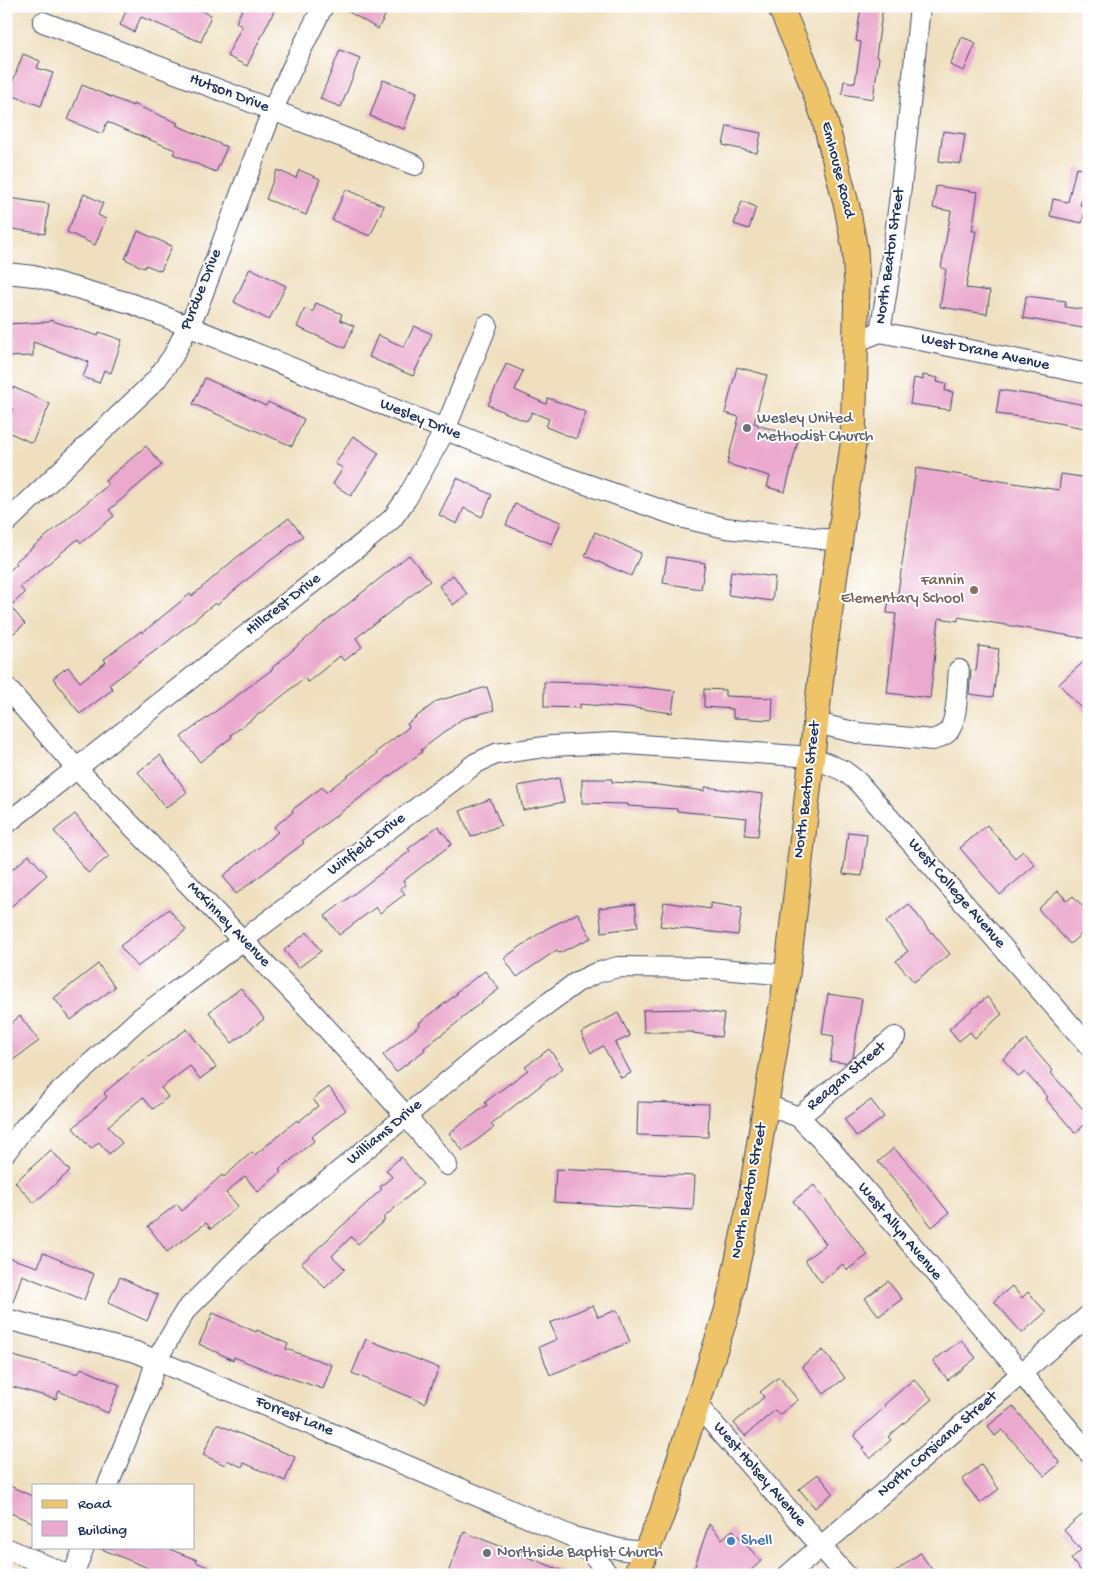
<svg xmlns="http://www.w3.org/2000/svg" width="1095" height="1581" font-family="'Gochi Hand',sans-serif">
  <rect width="100%" height="100%" fill="#fff"/>
  <filter id="ink" filterUnits="userSpaceOnUse"><feTurbulence type="fractalNoise" baseFrequency=".02" numOctaves="2"/><feDisplacementMap in="SourceGraphic" scale="10" xChannelSelector="R" yChannelSelector="G"/><feConvolveMatrix kernelMatrix="1 2 1 2 8 2 1 2 1" color-interpolation-filters="sRGB"/></filter>
  <filter id="wash" filterUnits="userSpaceOnUse"><feTurbulence type="fractalNoise" baseFrequency=".0096" numOctaves="4" result="noise"/><feDisplacementMap in="SourceGraphic" scale="20" xChannelSelector="R" yChannelSelector="G"/><feGaussianBlur stdDeviation="1.12" result="paint"/><feColorMatrix in="noise" values="0 0 0 0 0 0 0 0 0 0 0 0 0 0 0 0 0 1.4 0 .05"/><feComposite in="paint" operator="in"/></filter>
  <g filter="url(#wash)">
    <rect width="100%" height="100%" fill="#efdfbe"/>
    <g id="blocks">
      <!-- building -->
      <g fill="#eba9cd">
        <polygon points="191,6 211,15 201,42 141,17 134,32 120,25 126,11 115,7"/>
        <polygon points="244,6 264,6 274,11 247,66 227,56 242,26 236,22"/>
        <polygon points="339,6 390,6 378,29"/>
        <polygon points="861,6 883,6 876,57 879,58 873,99 842,94 844,81 855,83 861,42 856,41"/>
        <polygon points="962,37 976,43 964,71 950,65"/>
        <polygon points="340,50 360,58 341,107 320,99"/>
        <polygon points="23,54 40,61 37,68 53,73 41,106 8,94"/>
        <polygon points="383,80 417,92 404,129 370,116"/>
        <polygon points="82,85 133,106 133,104 178,123 176,125 227,147 216,172 173,154 175,150 107,122 102,134 68,120"/>
        <polygon points="727,126 761,133 757,153 723,145"/>
        <polygon points="943,131 965,134 961,164 939,161"/>
        <polygon points="1076,168 1087,170 1080,205 1086,206 1082,223 1050,216 1053,199 1068,202"/>
        <polygon points="277,170 296,178 299,170 320,179 306,215 266,199"/>
        <polygon points="936,186 978,192 972,231 976,231 966,288 990,291 987,314 940,307 946,269 941,268 951,211 933,208"/>
        <polygon points="346,189 384,206 370,236 332,220"/>
        <polygon points="84,194 103,203 98,215 106,219 95,245 67,232"/>
        <polygon points="9,198 49,204 45,234 6,228"/>
        <polygon points="742,201 756,207 749,229 734,224"/>
        <polygon points="138,231 172,246 161,271 146,265 144,268 125,259"/>
        <polygon points="250,268 286,286 269,320 234,302"/>
        <polygon points="1026,296 1066,301 1065,307 1089,310 1089,329 1023,318"/>
        <polygon points="316,303 342,314 340,320 354,326 345,348 297,327 305,308 313,312"/>
        <polygon points="50,320 98,336 99,332 122,340 111,373 104,370 99,383 83,377 89,362 33,342 33,356 6,357 6,324 49,322"/>
        <polygon points="414,326 432,334 413,376 369,357 378,335 404,347"/>
        <polygon points="506,364 523,371 515,390 546,404 548,398 586,412 576,439 546,427 549,419 532,412 528,420 526,420 525,421 488,405"/>
        <polygon points="737,367 767,375 754,423 758,424 757,425 799,437 785,492 767,487 770,476 727,464 739,417 725,413"/>
        <polygon points="923,375 938,378 937,382 946,384 945,391 953,392 950,410 910,404 914,378 923,380"/>
        <polygon points="205,378 266,406 268,402 304,419 292,446 193,404"/>
        <polygon points="13,387 50,404 32,443 6,431 6,425 13,409 6,406 6,401"/>
        <polygon points="1000,390 1040,396 1089,406 1089,429 1037,419 996,414"/>
        <polygon points="353,436 379,453 351,496 333,484 343,468 335,464"/>
        <polygon points="146,446 162,465 109,510 114,516 81,543 78,539 20,587 25,593 10,606 25,624 6,639 6,570 8,572 17,564 15,562 108,485 105,481"/>
        <polygon points="916,468 1059,490 1061,474 1089,478 1089,639 958,617 958,621 939,618 930,698 887,693 896,614 887,613 889,598 897,599"/>
        <polygon points="457,478 492,495 482,517 464,508 457,524 439,515"/>
        <polygon points="515,504 561,522 552,544 506,525"/>
        <polygon points="289,518 303,536 262,567 217,605 215,603 167,642 109,685 113,689 80,714 53,678 68,667 80,682 106,662 104,659 141,631 142,633 190,594 192,596 236,558"/>
        <polygon points="595,532 641,553 631,576 585,556"/>
        <polygon points="409,555 430,581 356,638 362,647 344,661 340,656 308,682 304,678 280,698 231,735 232,737 200,762 181,737 273,669 272,668 323,624"/>
        <polygon points="667,557 705,563 701,589 663,583"/>
        <polygon points="731,571 775,577 772,601 728,595"/>
        <polygon points="453,575 467,594 453,605 439,586"/>
        <polygon points="979,646 999,649 993,697 969,694 971,670 976,671"/>
        <polygon points="1089,657 1089,717 1059,684"/>
        <polygon points="544,682 594,683 642,688 642,687 675,691 672,713 628,707 627,708 580,704 580,708 544,707"/>
        <polygon points="487,687 494,710 462,719 421,750 422,752 302,841 304,843 236,894 223,876 278,832 274,827 293,812 292,810 322,787 326,792 377,754 376,752 409,727 407,724 437,701"/>
        <polygon points="704,689 725,690 725,696 773,698 772,720 733,718 733,709 704,707"/>
        <polygon points="160,755 187,792 166,808 138,772"/>
        <polygon points="559,778 564,802 523,810 518,786"/>
        <polygon points="582,779 612,779 612,782 658,785 705,791 705,787 763,794 758,836 745,835 747,818 677,811 677,809 628,806 628,804 582,803"/>
        <polygon points="490,799 501,825 471,837 460,811"/>
        <polygon points="75,814 109,856 88,873 54,831"/>
        <polygon points="987,825 1015,858 1023,851 1035,865 1000,895 960,848"/>
        <polygon points="438,826 452,844 403,881 406,885 400,888 405,894 380,913 376,907 339,935 325,916 410,851 408,849"/>
        <polygon points="848,832 867,834 862,876 843,874"/>
        <polygon points="29,855 47,875 6,911 6,875"/>
        <polygon points="1058,891 1067,901 1073,896 1089,913 1089,927 1070,944 1038,909"/>
        <polygon points="664,902 710,909 710,903 742,908 738,935 660,926"/>
        <polygon points="635,904 638,927 602,932 599,908"/>
        <polygon points="909,904 931,933 932,932 950,954 914,982 896,961 908,951 886,922"/>
        <polygon points="169,909 186,930 137,967 120,946"/>
        <polygon points="578,913 591,938 559,953 557,950 517,977 504,958 546,929"/>
        <polygon points="307,932 321,951 298,968 284,950"/>
        <polygon points="98,964 115,987 71,1020 54,998"/>
        <polygon points="485,971 499,989 461,1018 462,1019 424,1048 425,1050 396,1072 383,1055 420,1025 419,1023 457,994 456,992"/>
        <polygon points="241,988 264,1019 232,1043 209,1012"/>
        <polygon points="828,994 862,999 853,1057 845,1063 830,1061 834,1036 822,1034"/>
        <polygon points="987,997 1002,1014 975,1038 970,1032 959,1041 949,1029"/>
        <polygon points="693,1009 724,1014 721,1037 693,1033 694,1032 644,1032 643,1010"/>
        <polygon points="618,1013 630,1036 615,1043 631,1073 621,1078 603,1046 591,1053 581,1033"/>
        <polygon points="20,1016 39,1041 6,1065 6,1027"/>
        <polygon points="187,1029 216,1067 200,1079 190,1066 161,1088 168,1097 153,1109 143,1097 108,1126 122,1143 109,1154 99,1142 91,1149 73,1128 107,1097 104,1093 140,1063"/>
        <polygon points="1026,1040 1053,1071 1051,1073 1089,1116 1089,1121 1075,1133 1046,1099 1048,1097 1025,1072 1019,1077 1003,1059"/>
        <polygon points="549,1049 563,1068 491,1124 494,1127 463,1151 449,1133 487,1105 485,1102 528,1070 525,1067"/>
        <polygon points="329,1087 346,1110 311,1137 314,1141 279,1170 281,1172 258,1192 245,1176 226,1193 238,1206 211,1229 206,1223 167,1252 148,1226 177,1204 182,1211 222,1175 224,1177 252,1152 255,1155 297,1120 298,1122 318,1106 313,1099"/>
        <polygon points="871,1100 884,1117 857,1137 844,1119"/>
        <polygon points="638,1102 709,1104 708,1137 637,1135"/>
        <polygon points="894,1148 927,1185 949,1213 932,1227 901,1187 878,1162"/>
        <polygon points="51,1150 70,1171 34,1203 15,1182"/>
        <polygon points="401,1157 423,1184 383,1218 385,1220 358,1244 351,1237 332,1256 345,1269 325,1288 302,1263 382,1189 380,1187 392,1177 386,1170"/>
        <polygon points="556,1169 695,1176 693,1210 554,1202"/>
        <polygon points="814,1185 868,1255 847,1270 843,1264 821,1282 805,1260 826,1244 793,1201"/>
        <polygon points="43,1253 94,1274 84,1300 22,1275 11,1308 6,1307 6,1257 38,1267"/>
        <polygon points="120,1277 158,1295 147,1321 108,1303"/>
        <polygon points="888,1281 902,1299 879,1316 865,1298"/>
        <polygon points="1012,1286 1022,1298 1028,1292 1046,1312 1022,1333 994,1301"/>
        <polygon points="593,1305 598,1317 617,1310 630,1342 550,1375 539,1347 557,1339 550,1323"/>
        <polygon points="213,1313 256,1332 257,1330 288,1344 286,1349 332,1365 323,1389 276,1373 276,1374 234,1357 233,1360 199,1344"/>
        <polygon points="366,1339 439,1368 425,1403 352,1373"/>
        <polygon points="961,1340 976,1358 948,1380 933,1361"/>
        <polygon points="823,1350 845,1378 824,1394 802,1366"/>
        <polygon points="6,1354 78,1374 81,1368 120,1385 108,1413 59,1391 56,1399 6,1385"/>
        <polygon points="779,1377 798,1400 779,1415 775,1410 745,1436 734,1423 764,1397 760,1392"/>
        <polygon points="914,1379 932,1399 888,1437 891,1440 870,1459 862,1449 864,1447 854,1435 885,1407 884,1405"/>
        <polygon points="1013,1406 1060,1463 1045,1476 1002,1430 995,1436 988,1426"/>
        <polygon points="217,1424 295,1457 285,1481 244,1463 242,1467 227,1460 225,1465 203,1455"/>
        <polygon points="981,1465 999,1489 980,1503 962,1480"/>
        <polygon points="818,1474 833,1493 815,1508 799,1489"/>
        <polygon points="6,1484 34,1497 34,1523 6,1511"/>
        <polygon points="1082,1515 1089,1522 1089,1575 1084,1575 1071,1559 1081,1550 1064,1530"/>
        <polygon points="709,1524 722,1539 733,1530 761,1561 746,1575 692,1575"/>
        <polygon points="464,1532 571,1574 571,1575 447,1575"/>
        <polygon points="164,1547 197,1560 196,1562 226,1575 151,1575 153,1570 99,1548"/>
        <polygon points="920,1553 936,1575 891,1575"/>
      </g>
    </g>
  </g>
  <g filter="url(#ink)">
    <use href="#blocks" fill-opacity="0" stroke="#3b496c" stroke-width="1"/>
    <g fill="none" stroke-linecap="round" stroke-linejoin="round">
      <!-- minor casing -->
      <g stroke="#3b496c" stroke-width="22">
        <g id="minor">
          <polyline points="43,22 415,165"/>
          <polyline points="6,273 34,276 133,304 548,471 684,518 726,528 840,541"/>
          <polyline points="880,332 1089,374"/>
          <path d="M855,342L880,332C899,224 909,115 920,6"/>
          <polyline points="6,523 156,380 173,356 197,309 272,111 296,60 323,6"/>
          <polyline points="6,687 76,768 311,1011 406,1116 447,1165"/>
          <path d="M816,723L858,733L933,740C939,737 947,735 950,729C958,715 957,686 959,670"/>
          <polyline points="6,824 368,539 392,519 407,498 445,430 487,325"/>
          <polyline points="767,1105 799,1117 832,1151 1089,1453"/>
          <polyline points="799,1117 895,1037"/>
          <polyline points="6,1152 24,1128 55,1096 139,1019 476,763 496,754 551,746 613,743 812,757 844,771 857,781 1089,1046"/>
          <polyline points="6,1319 136,1352 338,1436 573,1537 619,1549 633,1551 647,1550"/>
          <polyline points="697,1405 846,1575"/>
          <polyline points="108,1485 149,1384 156,1361 185,1311 257,1239 499,1039 577,982 596,973 618,967 711,968 787,975"/>
          <polyline points="575,1539 596,1558 608,1575"/>
          <polyline points="6,1548 68,1575"/>
          <polyline points="73,1575 84,1547"/>
          <polyline points="788,1575 1089,1315"/>
        </g>
      </g>
      <!-- major casing -->
      <g stroke="#3b496c" stroke-width="27">
        <polyline id="major" points="636,1575 662,1514 727,1311 749,1208 787,975 822,667 853,445 857,284 855,250 847,207 824,117 804,62 780,6"/>
      </g>
      <!-- minor -->
      <use href="#minor" stroke="#fff" stroke-width="20"/>
      <!-- major -->
      <use href="#major" stroke="#efc469" stroke-width="25"/>
    </g>
  </g>
  <!-- markers -->
  <g fill="#6b7280" stroke="#fff" stroke-width="2">
    <circle cx="747" cy="428" r="5"/>
    <circle cx="487" cy="1553" r="5"/>
  </g>
  <circle fill="#8d6e63" stroke="#fff" stroke-width="2" cx="974" cy="590" r="5"/>
  <circle fill="#3f7fe0" stroke="#fff" stroke-width="2" cx="731" cy="1541" r="5"/>
  <g text-anchor="middle" dominant-baseline="central" stroke-width="4" stroke-linejoin="round" paint-order="stroke">
    <!-- street labels -->
    <g font-size="16" fill="#1b2f5e" stroke="#fff">
      <text transform="translate(229 94) rotate(21)">Hutson Drive</text>
      <text transform="translate(837 170) rotate(76)">Emhouse Road</text>
      <text transform="translate(891 256) rotate(-82)">North Beaton Street</text>
      <text transform="translate(202 290) rotate(-68)">Purdue Drive</text>
      <text transform="translate(985 353) rotate(12)">West Drane Avenue</text>
      <text transform="translate(420 420) rotate(22)">Wesley Drive</text>
      <text transform="translate(284 605) rotate(-38)">Hillcrest Drive</text>
      <text transform="translate(808 790) rotate(-83)">North Beaton Street</text>
      <text transform="translate(367 845) rotate(-37)">Winfield Drive</text>
      <text transform="translate(956 894) rotate(49)">West College Avenue</text>
      <text transform="translate(228 925) rotate(46)">McKinney Avenue</text>
      <text transform="translate(847 1077) rotate(-40)">Reagan Street</text>
      <text transform="translate(385 1133) rotate(-40)">Williams Drive</text>
      <text transform="translate(750 1191) rotate(-79)">North Beaton Street</text>
      <text transform="translate(899 1232) rotate(50)">West Allyn Avenue</text>
      <text transform="translate(294 1417) rotate(22)">Forrest Lane</text>
      <text transform="translate(938 1445) rotate(-41)">North Corsicana Street</text>
      <text transform="translate(759 1475) rotate(49)">West Holsey Avenue</text>
    </g>
    <!-- worship labels -->
    <g font-size="16" fill="#5b616d" stroke="#fff" text-anchor="start">
      <text x="757" y="419">Wesley United<tspan x="757" dy="18">Methodist Church</tspan></text>
      <text x="497" y="1553">Northside Baptist Church</text>
    </g>
    <!-- education labels -->
    <g font-size="16" fill="#785e54" stroke="#fff" text-anchor="end">
      <text x="964" y="581">Fannin<tspan x="964" dy="18">Elementary School</tspan></text>
    </g>
    <!-- shop labels -->
    <g font-size="16" fill="#366cbe" stroke="#fff" text-anchor="start">
      <text x="741" y="1541">Shell</text>
    </g>
  </g>
  <!-- margin -->
  <rect width="1095" height="1581" fill="none" stroke="#fff" stroke-width="25"/>
  <!-- legend -->
  <rect x="32" y="1484" width="162" height="65" fill="#ffffff" stroke="#a4acbf"/>
  <rect x="42" y="1500" width="25" height="8" fill="#efc469" stroke="#a4acbf"/>
  <text x="78" y="1508" font-size="15" fill="#1b2f5e">Road</text>
  <rect x="42" y="1521" width="25" height="15" fill="#eba9cd" stroke="#a4acbf"/>
  <text x="78" y="1534" font-size="15" fill="#1b2f5e">Building</text>
</svg>
